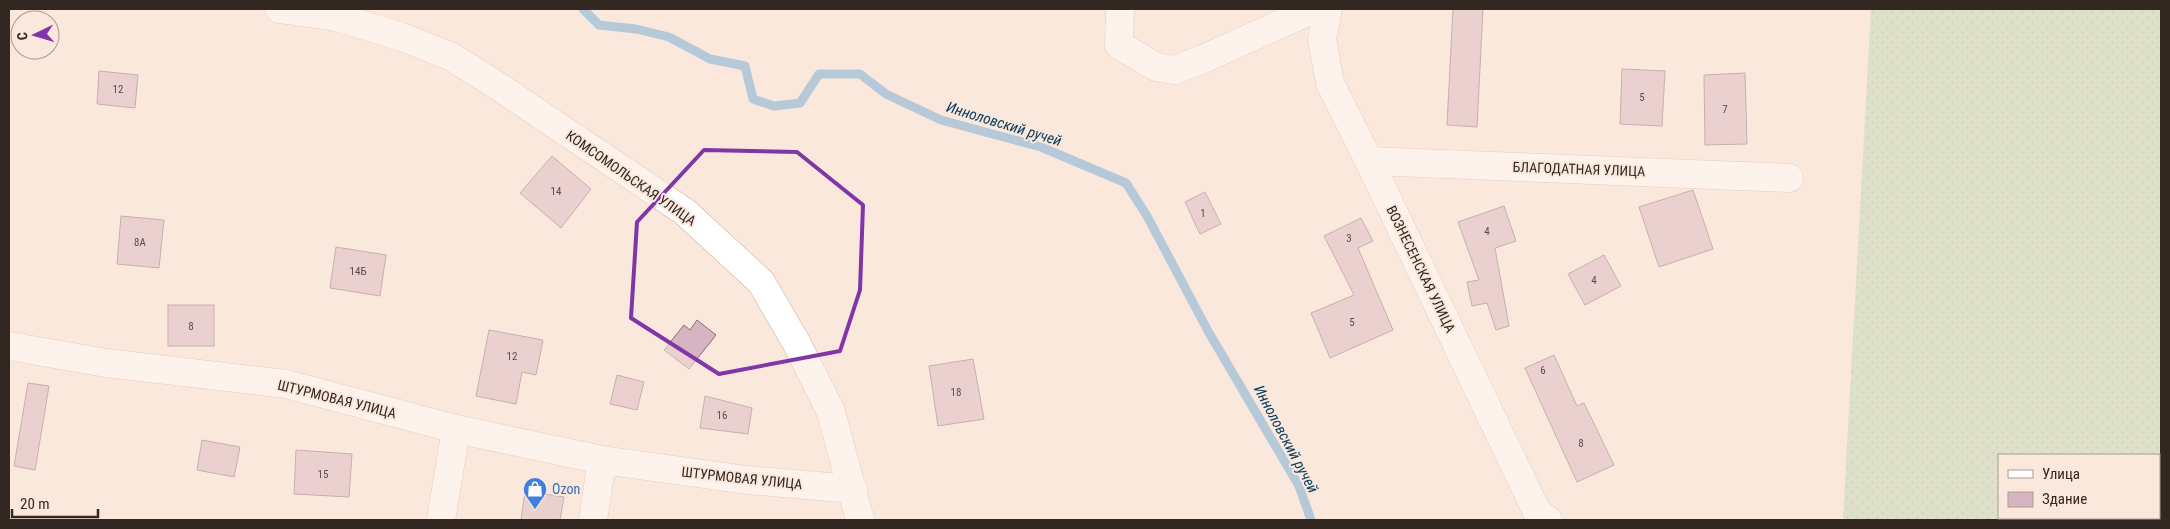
<svg xmlns="http://www.w3.org/2000/svg" width="2170" height="529" font-family="'Roboto Condensed',sans-serif">
  <defs>
    <pattern id="grass-dots" width="8" height="8" patternUnits="userSpaceOnUse" patternTransform="scale(1.25)"><rect width="8" height="8" fill="#bad8b1"/><path d="M2 2h.1M6 6h.1" fill="none" stroke="#a0b998" stroke-width="1.8" stroke-linecap="round"/></pattern>
  </defs>
  <rect width="100%" height="100%" fill="#fbe8dd"/>
  <!-- grass -->
  <path fill="url(#grass-dots)" fill-rule="evenodd" d="M1871,9H2161V520H1848L1843,518ZM1999,455H2159V518H1999Z"/>
  <g fill="none" stroke-linecap="round" stroke-linejoin="round">
    <!-- stream -->
    <polyline stroke="#63a5d5" stroke-width="9" points="583,9 599,25 636,29 669,37 710,59 745,66 753,99 774,106 800,103 819,74 860,74 886,94 941,120 1041,147 1126,183 1147,216 1208,331 1299,486 1311,520"/>
  </g>
  <!-- building -->
  <g fill="#d7b4c1" stroke="#8a6b76">
    <polygon points="1453,9 1483,9 1477,127 1447,125"/>
    <polygon points="1622,69 1665,71 1662,126 1620,124"/>
    <polygon points="99,71 138,75 135,108 97,104"/>
    <polygon points="1745,73 1747,144 1705,145 1704,75"/>
    <polygon points="552,156 591,189 561,228 520,193"/>
    <polygon points="1693,190 1713,249 1659,267 1639,207"/>
    <polygon points="1205,192 1221,224 1200,234 1185,202"/>
    <polygon points="1504,206 1516,241 1495,248 1509,326 1496,330 1487,303 1472,306 1467,282 1479,280 1458,222"/>
    <polygon points="121,216 164,220 159,268 117,264"/>
    <polygon points="1361,218 1373,241 1358,248 1393,330 1330,358 1311,313 1354,295 1324,236"/>
    <polygon points="336,247 386,255 380,296 330,288"/>
    <polygon points="1604,255 1621,286 1585,305 1568,274"/>
    <rect x="168" y="305" width="46" height="41"/>
    <polygon points="697,320 716,335 689,369 664,350 684,325 690,330"/>
    <polygon points="489,330 543,340 536,375 522,372 516,404 476,396"/>
    <polygon points="1554,355 1577,406 1584,403 1614,465 1577,482 1525,368"/>
    <polygon points="973,359 984,419 938,426 929,366"/>
    <polygon points="617,375 644,382 637,410 610,404"/>
    <polygon points="28,383 49,386 35,470 14,466"/>
    <polygon points="705,396 752,408 748,434 700,428"/>
    <polygon points="202,440 240,447 234,477 197,470"/>
    <polygon points="296,450 352,454 349,497 294,494"/>
    <polygon points="525,491 564,497 560,520 521,520"/>
  </g>
  <g fill="none" stroke-linecap="round" stroke-linejoin="round">
    <!-- street casing -->
    <g stroke="#cdae9d" stroke-width="29">
      <g id="street">
        <polyline points="279,9 337,17 402,37 452,57 501,88 685,212 761,282 797,344 831,412 860,520"/>
        <polyline points="1120,9 1119,45 1156,67 1174,70 1201,60 1314,9"/>
        <polyline points="1328,9 1322,39 1330,83 1369,161 1537,512 1548,520"/>
        <polyline points="1369,161 1789,178"/>
        <polyline points="9,346 106,363 286,384 456,429 602,460 747,480 853,489"/>
        <polyline points="441,520 456,429"/>
        <polyline points="593,520 602,460"/>
      </g>
    </g>
    <!-- street -->
    <use href="#street" stroke="#fff" stroke-width="28"/>
  </g>
  <!-- marked area -->
  <path d="M0 0H2170V529H0ZM704,150L797,152L863,205L860,290L840,351L719,374L631,318L637,222Z" fill="#fbe8dd" fill-opacity=".55" fill-rule="evenodd"/>
  <path fill="none" stroke="#8136a8" stroke-width="4" stroke-linejoin="round" d="M704,150L797,152L863,205L860,290L840,351L719,374L631,318L637,222Z"/>
  <!-- icons -->
  <defs>
    <g id="shop-pin" transform="scale(1.25)"><path d="M0 17L-7.5 6A9.5 9.5 0 1 1 7.5 6Z" fill="#3f7fe0" stroke="#fbe8dd"/><path d="M-5-2.5h2.3a2.7 3.5 0 0 1 5.4 0H5L5.5 6h-11ZM-1.5-2.5h3a1.5 2.3 0 0 0-3 0Z" fill="#fff"/></g>
  </defs>
  <g fill-rule="evenodd">
    <use href="#shop-pin" x="535" y="489"/>
  </g>
  <g text-anchor="middle" dominant-baseline="central" stroke-width="4" stroke-linejoin="round" paint-order="stroke">
    <!-- number labels -->
    <g font-size="11" fill="#5c4a49">
      <text x="118" y="89">12</text>
      <text x="1642" y="97">5</text>
      <text x="1725" y="109">7</text>
      <text x="556" y="191">14</text>
      <text x="1203" y="213">1</text>
      <text x="1487" y="231">4</text>
      <text x="1349" y="238">3</text>
      <text x="140" y="242">8А</text>
      <text x="358" y="271">14Б</text>
      <text x="1594" y="280">4</text>
      <text x="1352" y="322">5</text>
      <text x="191" y="326">8</text>
      <text x="512" y="356">12</text>
      <text x="1543" y="370">6</text>
      <text x="956" y="392">18</text>
      <text x="722" y="415">16</text>
      <text x="1581" y="443">8</text>
      <text x="323" y="474">15</text>
    </g>
    <!-- street labels -->
    <g font-size="14" fill="#332721" stroke="#fbe8dd">
      <text transform="translate(1579 169) rotate(2)">БЛАГОДАТНАЯ УЛИЦА</text>
      <text transform="translate(631 178) rotate(35)">КОМСОМОЛЬСКАЯ УЛИЦА</text>
      <text transform="translate(1421 269) rotate(64)">ВОЗНЕСЕНСКАЯ УЛИЦА</text>
      <text transform="translate(337 399) rotate(14)">ШТУРМОВАЯ УЛИЦА</text>
      <text transform="translate(742 478) rotate(6)">ШТУРМОВАЯ УЛИЦА</text>
    </g>
    <!-- shop labels -->
    <g font-size="14" fill="#366cbe" stroke="#fbe8dd" text-anchor="start">
      <text x="552" y="489">Ozon</text>
    </g>
    <!-- water labels -->
    <g font-size="15" font-style="italic" fill="#063c5d" stroke="#fbe8dd">
      <text transform="translate(1004 124) rotate(17)">Инноловский ручей</text>
      <text transform="translate(1286 439) rotate(62)">Инноловский ручей</text>
    </g>
  </g>
  <!-- border -->
  <rect width="2170" height="529" fill="none" stroke="#332721" stroke-width="20"/>
  <!-- legend -->
  <rect x="1998" y="454" width="162" height="65" fill="#fbe8dd" stroke="#ab9b92"/>
  <rect x="2008" y="470" width="25" height="8" fill="#ffffff" stroke="#ab9b92"/>
  <text x="2042" y="479" font-size="15" fill="#332721">Улица</text>
  <rect x="2008" y="492" width="25" height="15" fill="#d7b4c1" stroke="#ab9b92"/>
  <text x="2042" y="504" font-size="15" fill="#332721">Здание</text>
  <!-- north arrow -->
  <g transform="translate(35 35) rotate(265)"><circle r="24" fill="#fbe8dd" stroke="#ab9b92"/>
  <path d="M0-4L9 19L0 12L-9 19Z" fill="#8136a8"/>
  <text y="-8" font-size="14" font-weight="bold" text-anchor="middle" fill="#332721">С</text>
  </g>
  <!-- scale -->
  <path d="M12 509v8h86v-8" fill="none" stroke="#332721" stroke-width="2.5"/>
  <text x="20" y="509" font-size="15" fill="#332721" stroke="#fbe8dd" stroke-width="4" paint-order="stroke">20 m</text>
</svg>
